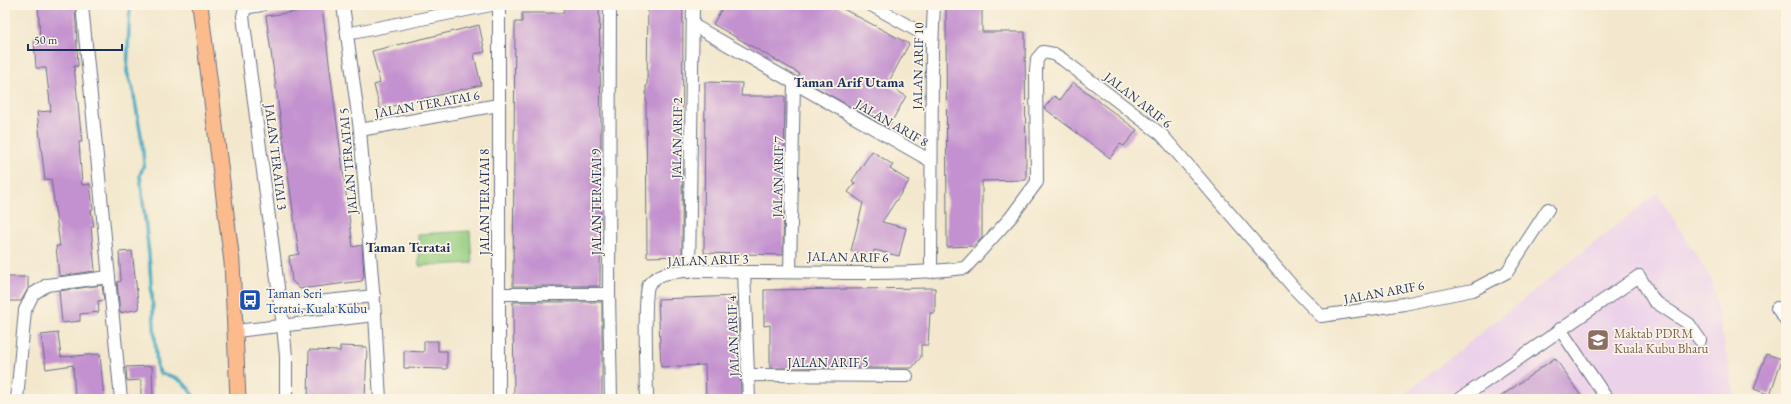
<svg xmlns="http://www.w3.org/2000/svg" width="1791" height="404" font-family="'EB Garamond',serif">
  <rect width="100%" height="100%" fill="#fcf5e5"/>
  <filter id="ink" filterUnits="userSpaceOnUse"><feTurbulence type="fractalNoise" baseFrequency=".025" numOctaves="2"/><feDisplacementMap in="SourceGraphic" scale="8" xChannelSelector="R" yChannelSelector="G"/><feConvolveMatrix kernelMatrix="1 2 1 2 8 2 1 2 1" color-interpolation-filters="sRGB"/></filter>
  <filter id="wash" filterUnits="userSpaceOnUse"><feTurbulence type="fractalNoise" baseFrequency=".012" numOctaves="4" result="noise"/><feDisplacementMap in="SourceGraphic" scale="16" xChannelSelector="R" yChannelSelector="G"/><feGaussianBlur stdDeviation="0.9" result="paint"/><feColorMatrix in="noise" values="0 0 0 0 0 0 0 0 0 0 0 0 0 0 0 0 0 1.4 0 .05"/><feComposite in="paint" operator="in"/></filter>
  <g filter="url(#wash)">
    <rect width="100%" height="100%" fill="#f3e8cd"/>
    <!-- built -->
    <polygon fill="#ecd1ea" points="1657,193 1712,280 1735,399 1398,399"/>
    <!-- green -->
    <polygon fill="#98cf82" stroke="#5a7f70" points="470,231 472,263 419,266 418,234"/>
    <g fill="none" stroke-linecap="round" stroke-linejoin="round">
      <!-- stream -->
      <path stroke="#3fa9bf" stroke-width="3.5" d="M130,5L127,72L133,90L142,141L144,164L140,175L149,254L157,367L161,374C179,376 187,384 195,399"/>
    </g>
    <g id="blocks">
      <!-- building -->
      <g fill="#c391cf">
        <polygon points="38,5 75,5 78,66 74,66 82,142 79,142 82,185 90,184 93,209 91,210 94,226 91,226 95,271 59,276 56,246 60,246 51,179 45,180 37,112 51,111 46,68 36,68 34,39 40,39"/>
        <polygon points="648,5 683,5 682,256 647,257 646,86 647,86"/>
        <polygon points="724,5 836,5 909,44 887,85 906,96 888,128 798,77 800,74 713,24"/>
        <polygon points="946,5 982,5 982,32 1025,32 1026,180 982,181 982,238 974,246 947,247"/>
        <polygon points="599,7 601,123 600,286 513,286 515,22 522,22 522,13 564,13 564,8"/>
        <polygon points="322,8 353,247 362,245 364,276 362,281 300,289 292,281 289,256 299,254 266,16"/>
        <polygon points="479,25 485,52 474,54 481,85 380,109 374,85 380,83 372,51"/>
        <polygon points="705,82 742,83 741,96 785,96 783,255 704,253"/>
        <polygon points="1073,82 1137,130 1124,146 1120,144 1110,158 1044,108 1054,96 1060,100"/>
        <polygon points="872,151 893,165 890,169 909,181 882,222 906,228 899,256 874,250 873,256 851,251 863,203 848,192 855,183 852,181"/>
        <polygon points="132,251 139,309 120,313 117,282 121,281 119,252"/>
        <polygon points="5,277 28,277 28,289 21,301 5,301"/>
        <polygon points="102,285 104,300 98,301 99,312 80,314 80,321 62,323 59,291"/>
        <polygon points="935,288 935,313 930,313 928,345 921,345 921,357 912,368 770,368 770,325 764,326 764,290"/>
        <polygon points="737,296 741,399 706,399 705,365 661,367 658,299"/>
        <polygon points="513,302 602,302 602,399 514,399"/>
        <polygon points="58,333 61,357 100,354 104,399 75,399 73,365 46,369 41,335"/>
        <polygon points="424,341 438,341 438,351 447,351 447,369 404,368 404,351 424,352"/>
        <polygon points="340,346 367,347 365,399 308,399 309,350 340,351"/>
        <polygon points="1766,354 1782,359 1770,395 1754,389"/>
        <polygon points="1555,358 1583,399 1497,399"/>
        <polygon points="152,366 153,399 141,399 141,380 127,381 126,367"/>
      </g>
    </g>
  </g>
  <g filter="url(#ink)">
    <use href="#blocks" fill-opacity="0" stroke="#677085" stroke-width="1"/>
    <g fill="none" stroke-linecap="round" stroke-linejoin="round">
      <!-- minor casing -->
      <g stroke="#677085" stroke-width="14">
        <g id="minor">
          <polyline points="82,5 121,399"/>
          <polyline points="261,5 245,8 243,16 283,326 286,356 286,399"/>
          <polyline points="343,5 360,130 375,315 380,399"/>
          <polyline points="610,5 609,294 611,399"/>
          <polyline points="871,5 932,39"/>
          <polyline points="693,25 931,161"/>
          <polyline points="347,34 491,5"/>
          <polyline points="360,130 498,105"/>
          <polyline points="790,271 794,83"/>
          <polyline points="689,272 693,5"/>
          <polyline points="744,272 749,399"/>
          <polyline points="931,272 932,48 934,5"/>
          <polyline points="499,294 609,294"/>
          <polyline points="280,306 374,296"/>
          <polyline points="1777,308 1786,320"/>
          <polyline points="1560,329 1607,399"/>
          <polyline points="236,331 375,315"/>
          <polyline points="749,375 907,376"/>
          <polyline points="17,399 25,310 33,294 47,285 109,277"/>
          <polyline points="499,399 499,5"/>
          <path d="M647,399C647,381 643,294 649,284C653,279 659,276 664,274C689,268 718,272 743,272C816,271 892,277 965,268L1011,217L1037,182L1036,71L1037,59L1043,52L1054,54L1062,59L1162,135L1294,288L1321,316L1404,304L1473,290L1507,272L1548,209"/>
          <polyline points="1460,399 1639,276 1654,301 1689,324 1700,340"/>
        </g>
      </g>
      <!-- major casing -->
      <g stroke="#677085" stroke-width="17">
        <polyline id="major" points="200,5 232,262 238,399"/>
      </g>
      <!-- minor -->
      <use href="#minor" stroke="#fff" stroke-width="12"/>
      <!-- major -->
      <use href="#major" stroke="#fbbb8d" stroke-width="15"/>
    </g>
  </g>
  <!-- icons -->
  <defs>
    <g id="bus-square" transform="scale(1.15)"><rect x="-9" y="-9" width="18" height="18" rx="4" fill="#1a4fb4" stroke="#fcf5e5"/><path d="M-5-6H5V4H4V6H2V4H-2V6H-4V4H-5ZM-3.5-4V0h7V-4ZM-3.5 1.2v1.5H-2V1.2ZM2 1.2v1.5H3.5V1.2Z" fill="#fff"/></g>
    <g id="university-square" transform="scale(1.15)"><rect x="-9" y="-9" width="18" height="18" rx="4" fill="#8d6e63" stroke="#fcf5e5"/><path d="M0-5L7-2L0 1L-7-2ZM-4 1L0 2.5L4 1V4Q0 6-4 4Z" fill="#fff"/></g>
  </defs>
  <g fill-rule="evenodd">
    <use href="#bus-square" x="250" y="300"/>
    <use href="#university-square" x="1598" y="340"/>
  </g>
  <g text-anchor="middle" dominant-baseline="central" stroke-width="3.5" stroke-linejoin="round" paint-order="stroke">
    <!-- street labels -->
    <g font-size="13" fill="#1b2f5e" stroke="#fcf5e5">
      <text transform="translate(918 66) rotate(-89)">JALAN ARIF 10</text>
      <text transform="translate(1138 100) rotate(38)">JALAN ARIF 6</text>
      <text transform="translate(427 104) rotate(-10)">JALAN TERATAI 6</text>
      <text transform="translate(892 123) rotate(30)">JALAN ARIF 8</text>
      <text transform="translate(677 138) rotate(-89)">JALAN ARIF 2</text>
      <text transform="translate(276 157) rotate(83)">JALAN TERATAI 3</text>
      <text transform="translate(348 161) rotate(-95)">JALAN TERATAI 5</text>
      <text transform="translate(778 177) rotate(-89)">JALAN ARIF 7</text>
      <text transform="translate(484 202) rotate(-90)">JALAN TERATAI 8</text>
      <text transform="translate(596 202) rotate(-90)">JALAN TERATAI 9</text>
      <text transform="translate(848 257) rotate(1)">JALAN ARIF 6</text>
      <text transform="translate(708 260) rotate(-2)">JALAN ARIF 3</text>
      <text transform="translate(1384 292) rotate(-10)">JALAN ARIF 6</text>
      <text transform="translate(733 336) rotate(-92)">JALAN ARIF 4</text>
      <text x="828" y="362">JALAN ARIF 5</text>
    </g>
    <!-- transit labels -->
    <g font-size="13" fill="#164399" stroke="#fcf5e5" text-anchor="start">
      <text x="266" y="293">Taman Seri<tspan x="266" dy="15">Teratai, Kuala Kubu</tspan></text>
    </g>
    <!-- education labels -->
    <g font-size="13" fill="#785e54" stroke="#fcf5e5" text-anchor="start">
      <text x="1614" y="333">Maktab PDRM<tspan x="1614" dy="15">Kuala Kubu Bharu</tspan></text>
    </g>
    <!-- neighbourhood labels -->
    <g font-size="14" font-weight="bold" fill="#1b2f5e" stroke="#fcf5e5">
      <text x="849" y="82">Taman Arif Utama</text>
      <text x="408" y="247">Taman Teratai</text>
    </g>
  </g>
  <!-- margin -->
  <rect width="1791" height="404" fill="none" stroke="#fcf5e5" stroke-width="20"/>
  <!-- scale -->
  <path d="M28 44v6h94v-6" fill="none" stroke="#1b2f5e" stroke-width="2"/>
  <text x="34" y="44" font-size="12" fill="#1b2f5e" stroke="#fcf5e5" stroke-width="3" paint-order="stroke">50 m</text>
</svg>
